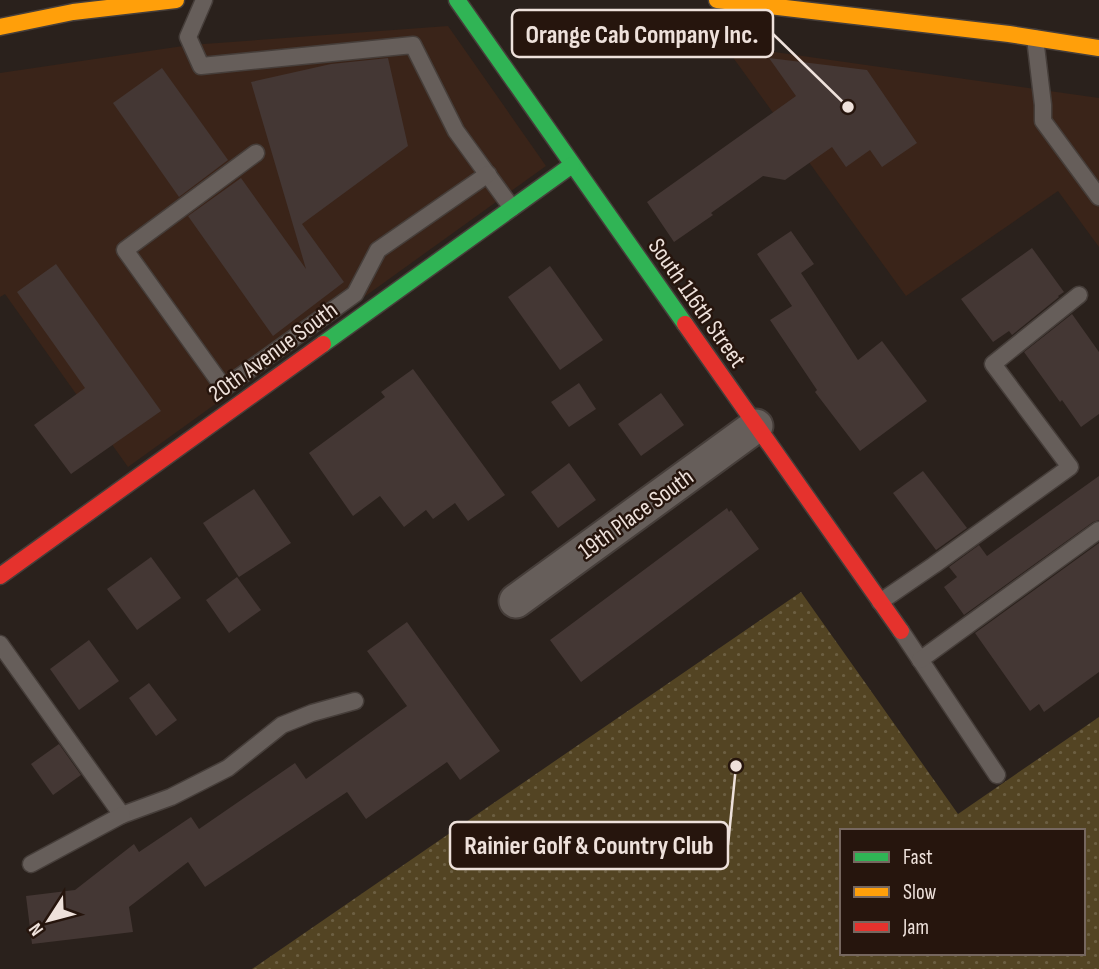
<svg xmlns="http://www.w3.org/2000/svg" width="1099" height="969" font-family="'Sofia Sans Condensed',sans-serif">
  <defs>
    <pattern id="grass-dots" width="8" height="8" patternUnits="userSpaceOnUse" patternTransform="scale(1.75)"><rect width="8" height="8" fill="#534423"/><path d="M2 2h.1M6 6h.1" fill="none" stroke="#6c5f42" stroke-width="1.8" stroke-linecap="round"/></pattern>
  </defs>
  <rect width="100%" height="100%" fill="#2a211c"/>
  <!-- built -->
  <g fill="#3a2419">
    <polygon points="448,26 546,166 128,467 5,294 0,297 0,73 190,45"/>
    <polygon points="724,45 1099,98 1099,247 1058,191 906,296"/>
  </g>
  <!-- grass -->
  <path fill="url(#grass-dots)" fill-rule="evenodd" d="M801,592L958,814L1099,717V969H252ZM842,831H1083V953H842Z"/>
  <!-- building -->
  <g fill="#443734">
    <polygon points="388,58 408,146 302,224 344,282 273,336 188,216 241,178 306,269 251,82 331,64"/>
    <polygon points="769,58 867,70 917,143 882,167 870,150 846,167 832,147 785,180 763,176 711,213 713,215 674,242 647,202 796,96"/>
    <polygon points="162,68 228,160 179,197 113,103"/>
    <polygon points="791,231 814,264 801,273 858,360 882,341 927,401 860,451 815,392 817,390 770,320 792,306 757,254"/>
    <polygon points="1032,248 1064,292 1058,296 1059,297 1012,335 1009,331 993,342 961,299"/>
    <polygon points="56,264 161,411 71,474 34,425 85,388 17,292"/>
    <polygon points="550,266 603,340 560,370 508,297"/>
    <polygon points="1072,314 1099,352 1099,414 1081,427 1062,400 1060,402 1024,352"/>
    <polygon points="413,369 505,495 468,521 455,503 433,519 426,510 404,527 380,496 353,516 309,453 385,397 381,392"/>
    <polygon points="579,383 596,409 569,427 551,402"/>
    <polygon points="661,393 684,425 641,456 618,424"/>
    <polygon points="569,463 596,500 558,528 531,492"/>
    <polygon points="923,471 967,528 936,550 893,493"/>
    <polygon points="1099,476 1099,520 1093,522 964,615 944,587 957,577 949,567 979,545 987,556"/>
    <polygon points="254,489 291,543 239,577 203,523"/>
    <polygon points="727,508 729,512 731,510 759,549 581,682 550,640"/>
    <polygon points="1099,543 1099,672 1044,712 1039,704 1030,711 975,633"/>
    <polygon points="151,557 181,598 137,630 107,589"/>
    <polygon points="237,577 261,610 229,633 206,600"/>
    <polygon points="407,622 500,751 460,780 447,762 366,819 347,792 205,887 188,862 129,907 133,932 32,944 26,896 75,890 134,844 139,852 191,817 199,829 295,763 306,779 407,706 367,651"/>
    <polygon points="89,640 119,681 79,710 50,669"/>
    <polygon points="149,683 177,720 156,736 129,698"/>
    <polygon points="59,744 81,775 53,795 31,764"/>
  </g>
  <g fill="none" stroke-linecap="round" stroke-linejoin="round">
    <!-- lane casing -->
    <g stroke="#463e3a" stroke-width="19">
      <g id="lane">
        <polyline points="204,0 188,37 201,66 413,45 456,131 512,208"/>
        <polyline points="1035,38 1043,105 1043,121 1099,197"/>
        <polyline points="256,153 125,250 224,388 355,294 378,250 488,174"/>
        <polyline points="880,602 934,565 1070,467 993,364 1079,295"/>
        <polyline points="901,631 997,775"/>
        <polyline points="0,644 122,815 171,797 228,768 282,725 312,713 355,701"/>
        <polyline points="920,660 1099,530"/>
        <polyline points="31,864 122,815"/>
      </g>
    </g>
    <!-- street casing -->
    <g stroke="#463e3a" stroke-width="37">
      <polyline id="street" points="516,601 756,426"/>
    </g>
    <!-- fast casing -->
    <g stroke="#463e3a" stroke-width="19">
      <g id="fast">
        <polyline points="457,0 685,324"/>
        <polyline points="323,344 572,165"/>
      </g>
    </g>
    <!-- slow casing -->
    <g stroke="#463e3a" stroke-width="19">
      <g id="slow">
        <polyline points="717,0 1009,34 1099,48"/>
        <polyline points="0,27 73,12 176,0"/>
      </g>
    </g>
    <!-- jam casing -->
    <g stroke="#463e3a" stroke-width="19">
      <g id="jam">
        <polyline points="685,324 901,631"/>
        <polyline points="0,576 323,344"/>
      </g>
    </g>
    <!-- lane -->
    <use href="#lane" stroke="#665e5a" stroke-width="16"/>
    <!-- street -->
    <use href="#street" stroke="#665e5a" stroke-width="33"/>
    <!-- fast -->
    <use href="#fast" stroke="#30b455" stroke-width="16"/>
    <!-- slow -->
    <use href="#slow" stroke="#ff9f0a" stroke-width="16"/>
    <!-- jam -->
    <use href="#jam" stroke="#e5322d" stroke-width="16"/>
  </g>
  <g text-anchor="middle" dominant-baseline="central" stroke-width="5" stroke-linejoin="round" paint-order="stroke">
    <!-- street labels -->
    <g font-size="24" fill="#eee1db" stroke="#26150d">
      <text transform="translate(697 303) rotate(55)">South 116th Street</text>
      <text transform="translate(273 352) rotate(-36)">20th Avenue South</text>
      <text transform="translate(636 514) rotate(-36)">19th Place South</text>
    </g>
  </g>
  <!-- callouts -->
  <path fill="none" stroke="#eee1db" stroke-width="2.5" d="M848 107L773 34M736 766L728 845"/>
  <g fill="#eee1db" stroke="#26150d" stroke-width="2.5">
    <circle cx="848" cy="107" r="7"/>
    <circle cx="736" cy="766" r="7"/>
  </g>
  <g fill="#26150d" stroke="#eee1db" stroke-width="2.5">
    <rect x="512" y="10" width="261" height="47" rx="7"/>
    <rect x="450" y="822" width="278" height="47" rx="7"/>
  </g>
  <g font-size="26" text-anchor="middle" font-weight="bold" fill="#eee1db">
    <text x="642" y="43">Orange Cab Company Inc.</text>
    <text x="589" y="854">Rainier Golf &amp; Country Club</text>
  </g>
  <!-- legend -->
  <rect x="840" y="829" width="245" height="126" fill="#26150d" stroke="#76675f" stroke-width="2"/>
  <rect x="854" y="852" width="35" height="10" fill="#30b455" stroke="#76675f" stroke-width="2"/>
  <text x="903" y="864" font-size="21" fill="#eee1db">Fast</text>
  <rect x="854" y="887" width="35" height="10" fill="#ff9f0a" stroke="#76675f" stroke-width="2"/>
  <text x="903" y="899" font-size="21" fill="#eee1db">Slow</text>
  <rect x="854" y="922" width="35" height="10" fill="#e5322d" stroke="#76675f" stroke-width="2"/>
  <text x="903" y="934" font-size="21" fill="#eee1db">Jam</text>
  <!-- north arrow -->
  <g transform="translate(49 920) rotate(234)" stroke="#26150d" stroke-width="5" paint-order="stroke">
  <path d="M0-5L12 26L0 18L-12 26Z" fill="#eee1db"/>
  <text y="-10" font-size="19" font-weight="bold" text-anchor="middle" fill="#eee1db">N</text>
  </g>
</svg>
